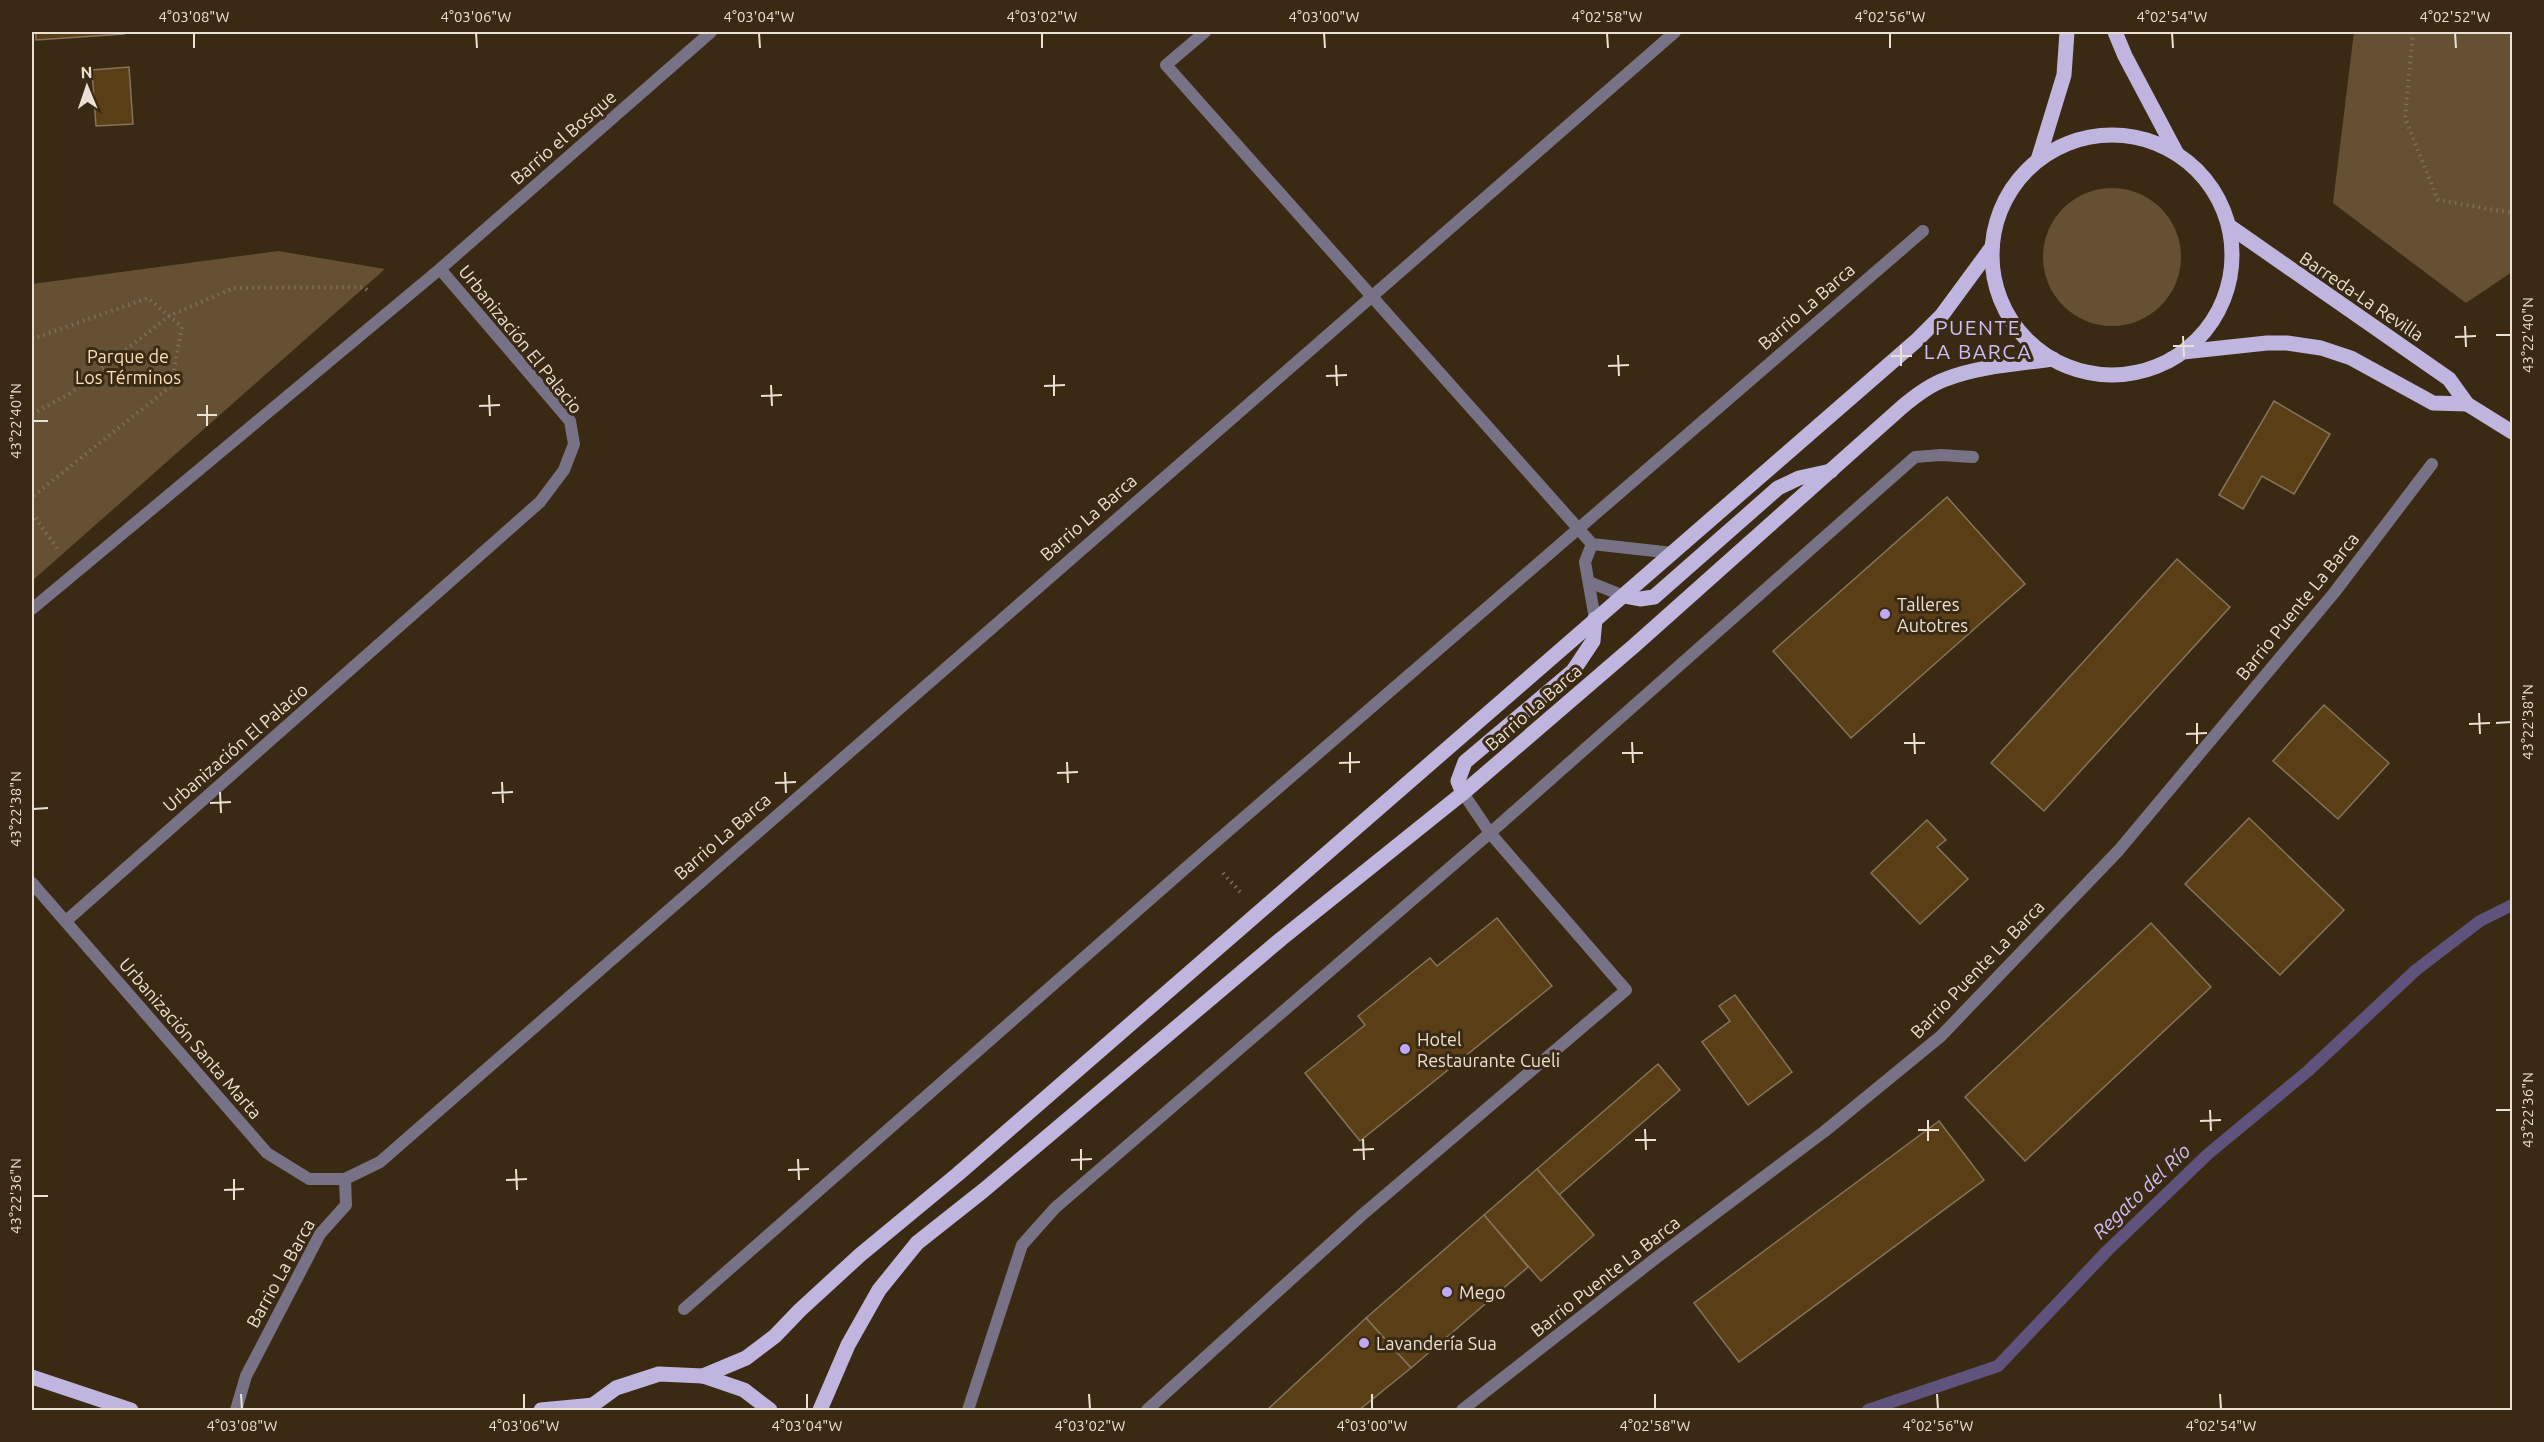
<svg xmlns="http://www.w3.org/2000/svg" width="2544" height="1442" font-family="Ubuntu,sans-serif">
  <rect width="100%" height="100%" fill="#3a2a14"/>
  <!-- green -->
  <g fill="#665033">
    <polygon points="2354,32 2512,32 2512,272 2466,303 2333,203"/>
    <circle cx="2112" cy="257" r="69"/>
    <polygon points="278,251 385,269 32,581 32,284"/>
  </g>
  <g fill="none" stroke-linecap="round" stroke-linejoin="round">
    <!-- stream -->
    <polyline stroke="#5f537d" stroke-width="12" points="1868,1410 1998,1366 2107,1251 2208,1154 2308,1071 2416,970 2480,921 2512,905"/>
  </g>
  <!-- building -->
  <g fill="#5a3f16" stroke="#85735b" stroke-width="1.5">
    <polygon points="36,32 124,32 124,34 36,40"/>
    <polygon points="129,67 133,124 96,126 92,70"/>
    <polygon points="2274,401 2330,434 2294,494 2262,476 2243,509 2219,495"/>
    <polygon points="1947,497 2025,584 1851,738 1773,651"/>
    <polygon points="2177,559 2230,607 2044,811 1991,763"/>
    <polygon points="2324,705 2389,763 2338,819 2273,761"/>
    <polygon points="2249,818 2344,910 2280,975 2185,884"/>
    <polygon points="1927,820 1946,840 1937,847 1968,879 1920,924 1871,873"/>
    <polygon points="1497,918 1552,986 1360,1141 1305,1073 1365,1025 1358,1016 1430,958 1437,966"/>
    <polygon points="2151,923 2211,987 2025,1161 1965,1097"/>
    <polygon points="1735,995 1792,1072 1748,1105 1702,1042 1730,1021 1719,1006"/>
    <polygon points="1658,1064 1680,1090 1559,1195 1537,1169"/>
    <polygon points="1939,1121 1984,1180 1739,1362 1694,1303"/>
    <polygon points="1537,1169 1594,1235 1541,1281 1484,1215"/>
    <polygon points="1484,1215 1528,1267 1411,1368 1366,1318"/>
    <polygon points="1366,1318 1411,1368 1359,1410 1267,1410"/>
  </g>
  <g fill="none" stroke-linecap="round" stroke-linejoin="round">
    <!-- path -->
    <g stroke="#7c6e5c" stroke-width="4" stroke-dasharray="1.5 4.5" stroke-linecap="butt">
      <polyline points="2413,32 2405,118 2438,200 2512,213"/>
      <polyline points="32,339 148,298 182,327 171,386 32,497"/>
      <polyline points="32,414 69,394 169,316 234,288 363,287 370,292"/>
      <polyline points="32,513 59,551"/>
      <polyline points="1223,873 1240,892"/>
      <polyline points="2511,1410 2512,1408"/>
    </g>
    <!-- minor -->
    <g stroke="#777285" stroke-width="12">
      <polyline points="1205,32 1166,65 1592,544 1673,553"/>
      <polyline points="1592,544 1585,562 1595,619"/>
      <polyline points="1589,582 1624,596"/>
      <polyline points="32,609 440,269 711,32"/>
      <polyline points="32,883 267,1153 309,1179 345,1179 380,1162 1675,32"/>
      <polyline points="66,921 540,502 564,470 574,444 570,421 440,269"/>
      <polyline points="684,1309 1204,852 1923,231"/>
      <polyline points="236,1410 246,1376 320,1234 346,1205 345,1179"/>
      <polyline points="968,1410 1022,1245 1055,1208 1490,833 1915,457 1941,455 1973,457"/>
      <polyline points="1147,1410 1362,1215 1626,990 1490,833 1463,793"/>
    </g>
    <!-- tertiary -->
    <polyline stroke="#777285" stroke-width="12" points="1462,1410 1656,1258 1825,1131 1941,1036 2119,850 2334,593 2432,464"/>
    <!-- primary -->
    <g stroke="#c0b5de" stroke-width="15">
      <polyline points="2115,32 2125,56 2177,154"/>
      <circle cx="2112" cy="255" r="120"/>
      <polyline points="2038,160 2064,75 2067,32"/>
      <polyline points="2229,226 2449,379 2467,404 2512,432"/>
      <polyline points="2183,352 2267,343 2287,343 2321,348 2351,358 2433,403 2467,404"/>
      <polyline points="1624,596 1640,599 1654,597 1778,488 1799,478 1831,471"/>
      <polyline points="1463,793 1458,781 1465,762 1573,671 1593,641 1595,619"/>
      <polyline points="703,1376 746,1358 775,1336 800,1310 860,1255 958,1174 1916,341 1942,315 1992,247"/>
      <polyline points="32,1377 131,1410"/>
      <polyline points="541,1410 594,1405"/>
      <polyline points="586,1410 616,1388 659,1374 703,1376 744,1390 770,1410"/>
      <path d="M820,1410L848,1345L879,1290L917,1243L984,1190L1281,939L1463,793L1635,645L1902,407C1915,396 1929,385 1946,379C1979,366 2018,364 2053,359"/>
    </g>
  </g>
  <!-- ticks -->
  <path fill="none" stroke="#eae0d3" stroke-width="2" d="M194,33V48M476,33L477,48M759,33L760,48M1042,33V48M1324,33L1325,48M1607,33L1608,48M1890,33V48M2172,33L2173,48M2455,33L2456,48M2465,326L2466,347M2496,335H2511M2183,336L2184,357M2455,337L2476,336M1901,345V366M2173,346H2194M1618,355L1619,376M1891,356H1912M1336,365L1337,386M1608,366L1629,365M1054,375V396M1326,376L1347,375M771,385L772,406M1044,386L1065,385M489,395L490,416M761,396L782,395M207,405V426M479,406L500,405M197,415H217M33,421H48M2479,713L2480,734M2197,723V744M2496,723L2511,722M2469,724L2490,723M1914,733L1915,754M2186,734L2207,733M1632,742L1633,763M1904,743H1925M1350,752V773M1622,753H1643M1067,762L1068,783M1339,763L1360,762M785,772L786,793M1057,773L1078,772M502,782L503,803M775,783L796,782M220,792L221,813M492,793L513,792M210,803L231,802M33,809L48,808M2210,1110L2211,1131M2496,1110H2511M1928,1120V1141M2200,1121L2221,1120M1645,1129L1646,1150M1918,1130H1939M1363,1139L1364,1160M1635,1140H1656M1081,1149V1170M1353,1150L1374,1149M798,1159L799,1180M1071,1160L1092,1159M516,1169L517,1190M788,1170L809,1169M234,1179V1200M506,1180L527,1179M224,1190L244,1189M33,1196H48M241,1394L242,1409M524,1394V1409M807,1394V1409M1089,1394L1090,1409M1372,1394V1409M1655,1394V1409M1937,1394L1938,1409M2220,1394L2221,1409"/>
  <!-- markers -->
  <g fill="#bfa9f4" stroke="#3a2a14" stroke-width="2">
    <circle cx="1885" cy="614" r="6"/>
    <circle cx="1405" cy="1049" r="6"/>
    <circle cx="1447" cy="1292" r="6"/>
    <circle cx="1364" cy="1343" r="6"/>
  </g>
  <g text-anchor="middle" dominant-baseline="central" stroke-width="6" stroke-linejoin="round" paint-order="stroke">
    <!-- street labels -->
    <g font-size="18" fill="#eae0d3" stroke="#3a2a14">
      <text transform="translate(563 137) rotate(-41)">Barrio el Bosque</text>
      <text transform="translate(2362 296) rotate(34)">Barreda-La Revilla</text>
      <text transform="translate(1806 306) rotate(-41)">Barrio La Barca</text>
      <text transform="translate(521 339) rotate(51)">Urbanización El Palacio</text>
      <text transform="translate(1088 517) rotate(-41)">Barrio La Barca</text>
      <text transform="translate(2297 606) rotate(-51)">Barrio Puente La Barca</text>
      <text transform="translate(1533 707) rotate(-41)">Barrio La Barca</text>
      <text transform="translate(235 747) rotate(-41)">Urbanización El Palacio</text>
      <text transform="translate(722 836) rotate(-41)">Barrio La Barca</text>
      <text transform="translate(1977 969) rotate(-46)">Barrio Puente La Barca</text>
      <text transform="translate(191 1038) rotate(49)">Urbanización Santa Marta</text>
      <text transform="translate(280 1273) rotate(-61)">Barrio La Barca</text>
      <text transform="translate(1605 1276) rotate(-38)">Barrio Puente La Barca</text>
    </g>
    <!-- park labels -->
    <g font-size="18" fill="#fcdfb9" stroke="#3a2a14">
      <text x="128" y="356">Parque de<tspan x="128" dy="21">Los Términos</tspan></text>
    </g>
    <!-- poi labels -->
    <g font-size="18" fill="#eae0d3" stroke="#3a2a14" text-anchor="start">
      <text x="1897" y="604">Talleres<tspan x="1897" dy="21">Autotres</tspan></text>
      <text x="1417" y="1039">Hotel<tspan x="1417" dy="21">Restaurante Cueli</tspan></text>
      <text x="1459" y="1292">Mego</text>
      <text x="1376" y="1343">Lavandería Sua</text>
    </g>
    <!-- water labels -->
    <g font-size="20" font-style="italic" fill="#cdbef5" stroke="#3a2a14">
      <text transform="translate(2141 1191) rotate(-44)">Regato del Río</text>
    </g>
    <!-- quarter labels -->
    <g font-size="21" letter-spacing="1.5" fill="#cdbef6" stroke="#3a2a14">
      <text x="1978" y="327">PUENTE<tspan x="1978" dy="24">LA BARCA</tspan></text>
    </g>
  </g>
  <!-- border -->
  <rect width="2544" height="1442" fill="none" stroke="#3a2a14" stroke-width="66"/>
  <!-- north arrow -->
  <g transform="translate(87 87) rotate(358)" stroke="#3a2a14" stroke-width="4.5" paint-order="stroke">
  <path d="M0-4.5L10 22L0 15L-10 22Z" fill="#eae0d3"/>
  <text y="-9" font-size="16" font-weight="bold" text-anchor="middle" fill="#eae0d3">N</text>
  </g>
  <rect x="33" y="33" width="2478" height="1376" fill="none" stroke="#eae0d3" stroke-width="2"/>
  <g font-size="15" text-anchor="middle" fill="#eae0d3">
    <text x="194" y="22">4°03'08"W</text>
    <text x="476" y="22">4°03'06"W</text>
    <text x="759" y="22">4°03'04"W</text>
    <text x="1042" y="22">4°03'02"W</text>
    <text x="1324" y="22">4°03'00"W</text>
    <text x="1607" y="22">4°02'58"W</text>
    <text x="1890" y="22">4°02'56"W</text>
    <text x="2172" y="22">4°02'54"W</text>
    <text x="2455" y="22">4°02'52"W</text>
    <text transform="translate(2528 335) rotate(-90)" y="5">43°22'40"N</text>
    <text transform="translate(16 421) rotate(-90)" y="5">43°22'40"N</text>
    <text transform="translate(2528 722) rotate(-90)" y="5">43°22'38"N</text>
    <text transform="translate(16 809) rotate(-90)" y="5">43°22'38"N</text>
    <text transform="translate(2528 1110) rotate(-90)" y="5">43°22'36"N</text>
    <text transform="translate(16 1196) rotate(-90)" y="5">43°22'36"N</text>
    <text x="242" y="1431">4°03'08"W</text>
    <text x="524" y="1431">4°03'06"W</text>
    <text x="807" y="1431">4°03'04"W</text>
    <text x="1090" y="1431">4°03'02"W</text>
    <text x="1372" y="1431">4°03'00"W</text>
    <text x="1655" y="1431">4°02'58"W</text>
    <text x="1938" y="1431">4°02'56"W</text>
    <text x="2221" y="1431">4°02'54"W</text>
  </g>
</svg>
